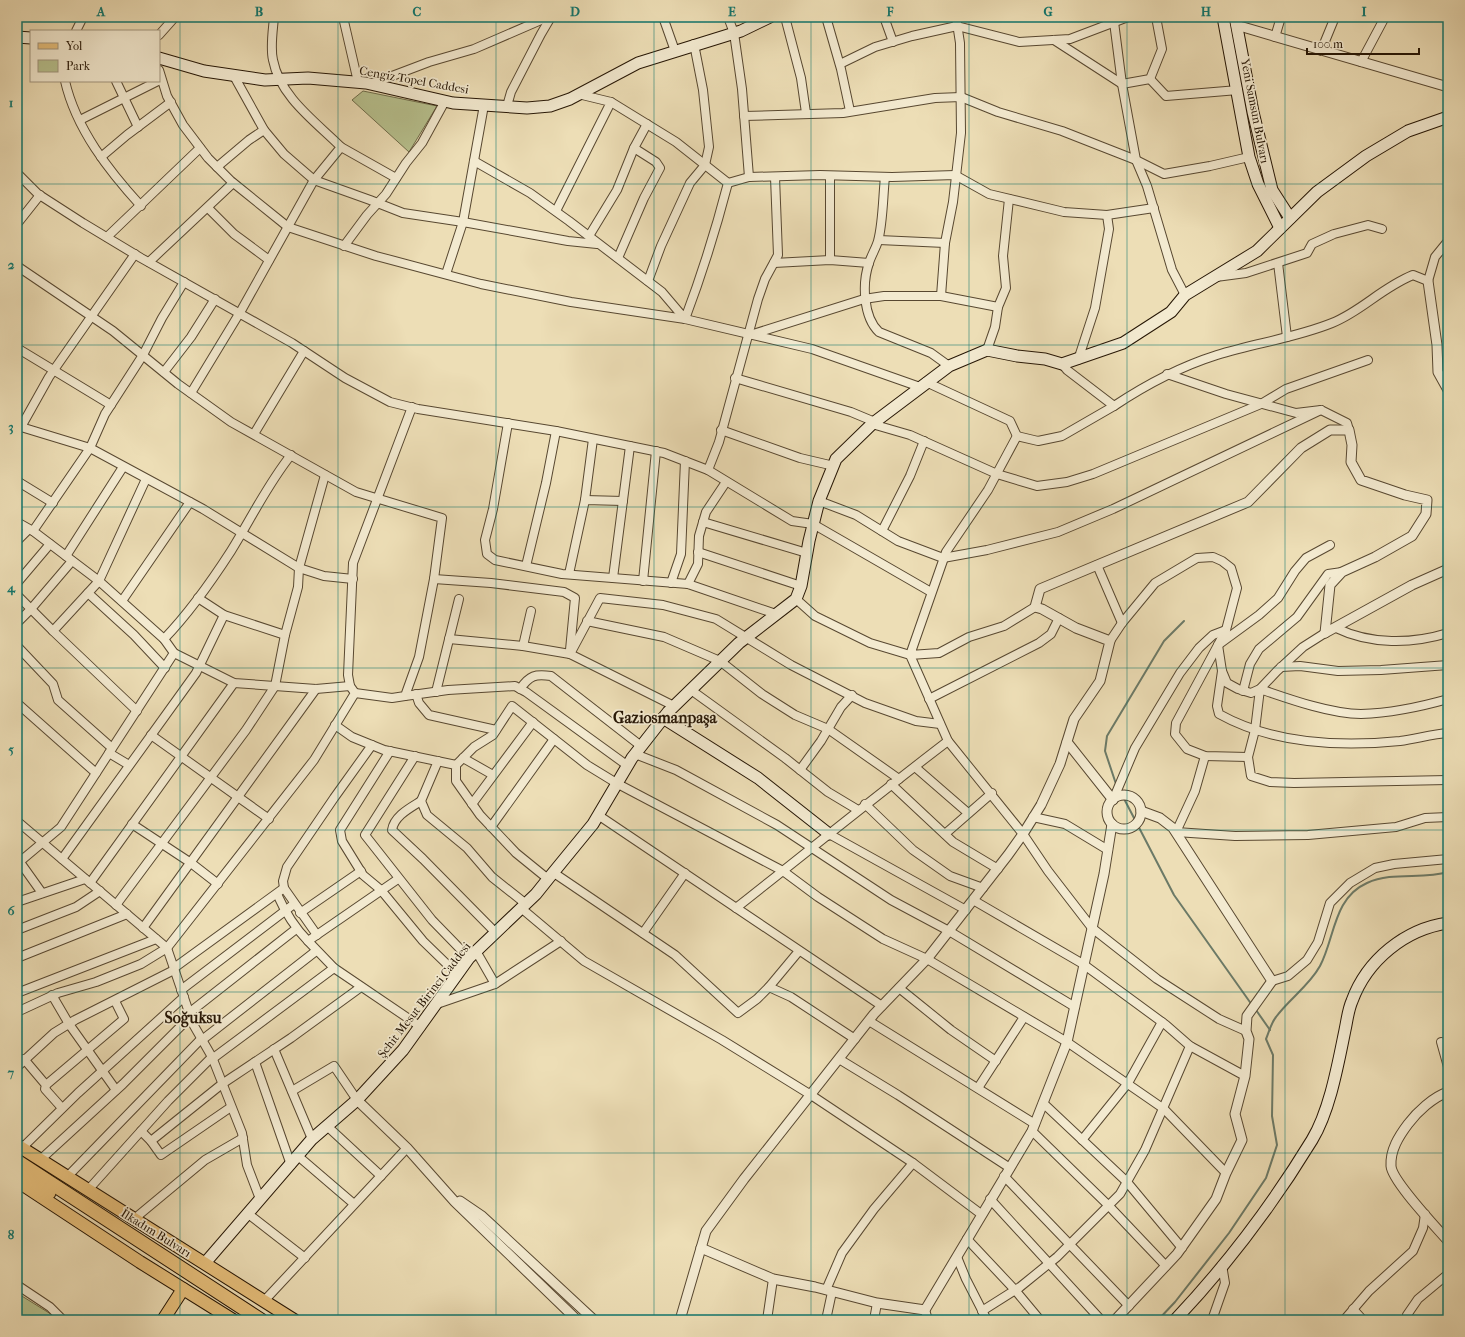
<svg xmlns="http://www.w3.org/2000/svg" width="1465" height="1337" font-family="'IM FELL French Canon',serif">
  <rect width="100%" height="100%" fill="#eddeb6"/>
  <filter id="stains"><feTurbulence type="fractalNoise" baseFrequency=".005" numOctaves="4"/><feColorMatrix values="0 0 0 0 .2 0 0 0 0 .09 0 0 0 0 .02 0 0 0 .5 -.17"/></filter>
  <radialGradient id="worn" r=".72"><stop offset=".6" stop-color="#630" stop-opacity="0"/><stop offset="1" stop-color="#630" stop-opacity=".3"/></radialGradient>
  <!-- green -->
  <g fill="#b7c18e" stroke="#6e6c4a">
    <polygon points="363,91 437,106 409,152 352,100"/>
    <polygon points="17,1293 54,1316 51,1320 17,1320"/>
  </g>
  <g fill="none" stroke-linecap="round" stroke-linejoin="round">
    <!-- stream -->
    <g stroke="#6c7a67" stroke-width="2">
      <polyline points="1116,784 1105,751 1107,736 1164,641 1184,621"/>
      <polyline points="1120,791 1174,895 1252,1005"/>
      <polyline points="1256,1010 1270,1030"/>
      <path d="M1158,1320L1175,1302L1229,1233L1266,1178L1277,1145L1272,1116L1273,1055L1266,1039C1269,1032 1271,1023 1276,1017C1289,999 1309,986 1320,966C1335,938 1333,898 1367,883C1393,871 1422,880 1448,872"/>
    </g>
    <!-- minor casing -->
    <g stroke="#584831" stroke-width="10">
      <g id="minor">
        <polyline points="343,17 358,82"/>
        <polyline points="663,17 675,51"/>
        <polyline points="728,17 734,33 742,89 749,177"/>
        <polyline points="785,17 801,78 806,113"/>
        <polyline points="826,17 841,69 850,111"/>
        <polyline points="884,17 893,42"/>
        <polyline points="1114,22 1122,84 1136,160 1147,186 1172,270 1185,295"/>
        <polyline points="76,31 83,17"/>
        <polyline points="159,35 175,17"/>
        <polyline points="1275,37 1281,17"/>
        <polyline points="1054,40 1122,84 1150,79 1162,49 1156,17"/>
        <polyline points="1321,51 1335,17"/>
        <polyline points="1361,62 1385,17"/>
        <polyline points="840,64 875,47 912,36 957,26 1019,42 1070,39 1128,17"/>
        <polyline points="159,70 167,96 183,125 208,158 231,181 288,227 376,256 481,284 571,302 685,319 812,349 920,387"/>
        <polyline points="234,76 264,130 284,154 314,180 370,200 403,213 463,222 568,241 597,244"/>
        <polyline points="1150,79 1166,96 1238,90"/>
        <path d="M65,81C76,129 109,171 141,206"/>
        <polyline points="116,81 138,127"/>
        <polyline points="371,84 429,62 474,49 548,17"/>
        <polyline points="507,106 511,92 541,34 551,17"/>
        <polyline points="744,116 843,113 935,98 961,97 998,112 1062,131 1136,160 1164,174 1210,166 1249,157"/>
        <polyline points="80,120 158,81"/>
        <polyline points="341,147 396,178"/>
        <polyline points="101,157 127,135 171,102"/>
        <path d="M474,161L530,193L569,221L662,292L685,319C702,274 716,229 728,183L676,142L611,102"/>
        <polyline points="217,167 249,140 264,130"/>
        <polyline points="17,173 38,194 83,223 141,258 292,343 345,378 390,402 418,409 556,431 664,453 708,470 792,521 813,524 931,592"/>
        <path d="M885,177C883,195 883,223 878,241C876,248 871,256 869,263C862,283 863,317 879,332L931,353L949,366"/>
        <polyline points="728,183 749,177 820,175 892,177 955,175 989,194 1064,212 1107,215 1154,208"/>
        <polyline points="208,208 234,234 269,260"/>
        <polyline points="556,211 611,102 578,94"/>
        <polyline points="17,224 40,195"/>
        <polyline points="589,236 617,190 634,148"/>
        <polyline points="107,237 200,148"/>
        <polyline points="879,240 945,243"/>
        <polyline points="344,246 367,215 386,194 406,163 422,143 445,101"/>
        <polyline points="135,254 49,377 21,427 90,448 203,509 299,568 324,576 353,579"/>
        <polyline points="618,258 644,198 660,168 656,162 634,148 647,124"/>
        <polyline points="830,260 830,176"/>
        <polyline points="149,262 233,183"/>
        <polyline points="774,263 830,260 869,263"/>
        <polyline points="1278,263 1287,337"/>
        <polyline points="17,266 113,331 178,384 231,422 356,492 442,518 434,579 419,657 405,696 392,698 355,693"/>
        <polyline points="446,274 463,222 484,105"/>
        <polyline points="1216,277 1246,273 1307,253 1312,244 1334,234 1368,225 1382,229"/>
        <polyline points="648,281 661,246 690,183 705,165 709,147 703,90 694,44"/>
        <polyline points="941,296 945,243 953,202 961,133 960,43 956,17"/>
        <polyline points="750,335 864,299 884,296 941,296 998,307"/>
        <polyline points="17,348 111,405"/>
        <polyline points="987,350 995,327 998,307 1006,288 1003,256 1009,199"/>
        <polyline points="1078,360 1095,308 1109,229 1107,215"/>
        <path d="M1062,364L1067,370L1114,406C1147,384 1179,367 1217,355C1255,343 1295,338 1332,323C1362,311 1381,288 1413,275L1428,281L1435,257L1448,241"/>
        <polyline points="164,372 191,337 215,299"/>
        <polyline points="1167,374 1226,394 1296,413 1321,410 1347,423 1349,430"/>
        <polyline points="735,378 851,412 875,422"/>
        <polyline points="926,382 1010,421 1017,436"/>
        <path d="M191,393L242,309L314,180L341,147C316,122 280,97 273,60C270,47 273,30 274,17"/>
        <polyline points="508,423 493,509 485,540 487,554 495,560 562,574 688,584 776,614"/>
        <polyline points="872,424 910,435 997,474 1037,486 1067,482 1093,474 1261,404 1286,389 1368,360"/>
        <polyline points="721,430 800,458 834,466"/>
        <polyline points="254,434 304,351"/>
        <polyline points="708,470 719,442 758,299 765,279 778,255 775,177"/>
        <polyline points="146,479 99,581 164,639"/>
        <polyline points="17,481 53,503"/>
        <polyline points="585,500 593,439"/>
        <polyline points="819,501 856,515 898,541 943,558 987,550 1058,532 1113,509 1321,410"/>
        <polyline points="17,522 33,531"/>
        <polyline points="703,522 807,553"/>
        <polyline points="882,531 910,476 924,441"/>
        <polyline points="17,541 28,530"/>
        <polyline points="698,552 801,586"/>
        <polyline points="66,556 123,467"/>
        <polyline points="1097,565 1122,623"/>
        <polyline points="526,566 546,483 556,431"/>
        <polyline points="569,574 585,500 623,501"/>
        <polyline points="613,578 630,446"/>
        <polyline points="434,579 491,583 564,592 575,598 570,650"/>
        <polyline points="643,581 656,451"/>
        <polyline points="17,583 50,544"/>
        <polyline points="671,583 681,554 685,461"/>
        <polyline points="688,584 698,564 699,536 706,512 726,482"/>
        <polyline points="88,593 134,635 165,668"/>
        <polyline points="17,595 53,631"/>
        <polyline points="198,598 224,615 285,635"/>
        <polyline points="796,599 815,616 870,643 910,655 948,741 1023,834 1048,871 1092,928 1157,979 1219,1019 1246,1031"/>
        <polyline points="122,601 190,502"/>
        <polyline points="1035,607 1004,626 969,637 939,653 910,655 946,552 988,490 1017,436 1038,441 1062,436 1114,406"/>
        <polyline points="587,621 664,637 720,661 762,694 795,715 828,729 899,779"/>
        <polyline points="17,623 31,609 72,561"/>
        <path d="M1336,628C1371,645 1412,644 1448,633"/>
        <polyline points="449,639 523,646 570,654 674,706"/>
        <polyline points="1110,641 1122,623 1155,583 1197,558 1213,557 1222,561 1231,568 1237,588 1226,630 1218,645 1222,671 1227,683 1238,689 1251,693 1260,689 1277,671 1303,647 1325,633"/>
        <polyline points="17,646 53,684 58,700 112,748"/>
        <polyline points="523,646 531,611"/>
        <polyline points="174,653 234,683 316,689 350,686"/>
        <polyline points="570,654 600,598 663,605 716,619 791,665 865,703 916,721 940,724"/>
        <polyline points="1281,667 1300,666 1338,671 1381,670 1448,665"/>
        <path d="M1222,671L1217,706L1219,714C1273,744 1340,747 1400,741C1416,739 1432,734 1448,733"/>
        <path d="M520,689C530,675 535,674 551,676L641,746"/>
        <polyline points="691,690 785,758 828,792 858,810"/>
        <polyline points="1243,691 1250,664 1259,649 1297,617 1328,574 1342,572"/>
        <polyline points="436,692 459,599"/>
        <polyline points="416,694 419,703 429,715 496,730"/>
        <polyline points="405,696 448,690 515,686 526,692 628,766"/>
        <polyline points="929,699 1039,643 1051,634 1059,618"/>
        <path d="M1448,699C1420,707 1391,713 1361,714C1331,714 1289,699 1260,689L1255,730L1248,757L1251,776L1270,782L1294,783L1448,780"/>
        <polyline points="17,703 96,773"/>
        <polyline points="137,711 53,631 99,581 33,531 90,448 105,414 143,355 162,318 184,282"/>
        <polyline points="335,725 352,737 384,750 456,765 456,781 480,815 516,853 548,879"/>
        <polyline points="151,735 269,819"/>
        <polyline points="390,751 340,830 342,841 363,875 381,890 423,941 457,974"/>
        <polyline points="109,753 129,765"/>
        <polyline points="635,754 676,770 777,825 891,900 949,931 1075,1007"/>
        <polyline points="415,756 365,835 432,920 469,958"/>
        <polyline points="1205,756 1195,791 1176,832 1235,836 1308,835 1396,827 1425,818 1448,817"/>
        <polyline points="1248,757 1205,756 1187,749 1175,734 1176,723 1218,645 1259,615 1278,598 1295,571 1306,558 1330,545"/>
        <polyline points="463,758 493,775"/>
        <polyline points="438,761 421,801 427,815 467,848 492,877 526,904"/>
        <polyline points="456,765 474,747 493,735 512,706 587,765 618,784 783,871 818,897 883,939 927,959 1067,1042 1164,1109 1226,1173"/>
        <polyline points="915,767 968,813"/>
        <polyline points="800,770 821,741 841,707 852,695"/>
        <polyline points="891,784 953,842 998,869"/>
        <polyline points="1113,800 1135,748 1180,673 1199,648 1213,635 1226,630"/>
        <path d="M421,801C410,808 394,816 392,830L423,859L496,933"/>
        <polyline points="472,804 533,722"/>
        <polyline points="865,804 913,850 950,876 983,888"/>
        <polyline points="598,815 882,1006"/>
        <polyline points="1033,817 1065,824 1108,850"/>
        <polyline points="17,821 167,948 193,1024 212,1057 242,1133 247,1165 260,1199"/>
        <polyline points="132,824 191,863 218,884"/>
        <polyline points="491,827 554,739"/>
        <polyline points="829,834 966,910"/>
        <polyline points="945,834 992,793"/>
        <polyline points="17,858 42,893"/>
        <polyline points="62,859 196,673 224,615"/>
        <path d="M17,864L61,827L174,653L164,639C190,612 211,582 231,551C251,519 267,485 291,455"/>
        <polyline points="554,873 675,955 738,1013 757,999 769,987 791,997 855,1039"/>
        <polyline points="398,879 308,941 334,968 421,1027"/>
        <polyline points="90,883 234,683"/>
        <path d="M277,894C285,912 294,927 308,941"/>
        <polyline points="973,900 1083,964 1166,1025 1190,1046 1245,1076"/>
        <polyline points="17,902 85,879"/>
        <polyline points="116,905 246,730 275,686 285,635 298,587 299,568 325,475"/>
        <polyline points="521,908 584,961 722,1040 811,1095 913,1163 981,1214"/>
        <path d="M736,908C807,852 876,796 948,741"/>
        <polyline points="300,913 361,871"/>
        <polyline points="143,928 316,689"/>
        <polyline points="17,930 76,907 100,891"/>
        <polyline points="643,933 685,873"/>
        <polyline points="317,935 284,888 283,881 287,867 334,798 372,745"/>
        <polyline points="476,951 495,984 561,941"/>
        <polyline points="17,958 127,914"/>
        <polyline points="174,968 284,888"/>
        <polyline points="1272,981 1288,976 1307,960 1318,942 1330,903 1350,883 1375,868 1394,864 1448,859"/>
        <polyline points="769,987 799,951"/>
        <polyline points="899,988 951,1030 996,1061"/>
        <polyline points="181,990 294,904"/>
        <polyline points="17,993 156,939"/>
        <polyline points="52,995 69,1024 116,1090"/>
        <polyline points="437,1004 495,984"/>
        <polyline points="17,1012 58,993 96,982 141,964 167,948 314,760 355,693 350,686 348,675 353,563 412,407"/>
        <polyline points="189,1013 296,929"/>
        <polyline points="869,1021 1035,1124"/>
        <polyline points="202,1040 316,951"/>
        <polyline points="1441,1042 1448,1067"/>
        <polyline points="274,1049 312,1139"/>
        <polyline points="24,1059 46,1085 45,1089 62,1108"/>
        <polyline points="212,1059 334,968"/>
        <polyline points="839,1059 898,1095 1010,1168"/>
        <polyline points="255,1062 291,1165"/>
        <polyline points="17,1067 54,1033 75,1020 174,970"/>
        <polyline points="46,1085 124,1019 115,1001"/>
        <polyline points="978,1088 1024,1017"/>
        <polyline points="292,1091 334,1066 357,1100"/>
        <polyline points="1043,1103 1127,1182 1182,1248"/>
        <polyline points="327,1126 381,1176"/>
        <polyline points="141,1131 151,1141 161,1155 231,1107"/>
        <polyline points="1032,1131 1108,1205 1166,1266"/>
        <polyline points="1082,1140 1128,1083 1162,1022"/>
        <polyline points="151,1141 222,1084 291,1038 361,987"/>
        <polyline points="22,1148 78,1093 184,997"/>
        <polyline points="298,1156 354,1204"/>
        <polyline points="40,1160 123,1084 190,1017"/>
        <polyline points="1004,1176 1129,1306"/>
        <polyline points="67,1177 201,1039"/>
        <polyline points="88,1190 168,1101 212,1057"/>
        <polyline points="990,1199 1101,1320"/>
        <polyline points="247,1213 305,1258"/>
        <polyline points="134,1219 205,1160 243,1138"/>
        <polyline points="967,1239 1015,1290 1040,1320"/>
        <polyline points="957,1257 966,1279 987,1320"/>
        <polyline points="17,1285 50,1307 63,1320"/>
        <polyline points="826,1290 842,1253 874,1209 913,1163"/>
        <polyline points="264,1301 407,1148"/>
        <polyline points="1353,1309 1363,1320"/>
        <polyline points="925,1310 928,1320"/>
        <polyline points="982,1311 1020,1287 1057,1257 1120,1194 1145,1150 1190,1046"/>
        <polyline points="767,1320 773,1279"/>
        <polyline points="826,1320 832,1292"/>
        <polyline points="874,1320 877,1303"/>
        <polyline points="1212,1320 1225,1283 1222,1265"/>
        <polyline points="1344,1320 1369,1291 1413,1251 1423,1228 1425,1214"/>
        <polyline points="1409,1320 1407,1315 1418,1299 1448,1274"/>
      </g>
    </g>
    <!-- tertiary casing -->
    <g stroke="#584831" stroke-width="11">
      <g id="tertiary">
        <polyline points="1236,25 1448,87"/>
        <polyline points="1428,281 1437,345 1438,372 1448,390"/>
        <polyline points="1325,633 1412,585 1448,569"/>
        <polyline points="1067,742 1113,800"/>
        <circle cx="1124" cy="812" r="17"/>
        <path d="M1448,1092C1433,1097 1417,1112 1408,1124C1399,1136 1390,1150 1391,1166C1392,1181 1436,1227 1448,1241"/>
        <polyline points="357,1100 407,1148 455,1202 577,1320"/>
        <polyline points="460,1201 482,1216 594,1320"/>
        <polyline points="701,1248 773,1279 815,1287 877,1303 925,1310 1032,1131 1067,1042 1104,874 1112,824"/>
        <polyline points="680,1320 706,1231 744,1179 874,1014 927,959 1008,855 1023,834 1041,805 1060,764 1074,719 1100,681 1110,641 1076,628 1042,609 1035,607 1040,589 1248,502 1301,448 1330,430 1349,430 1352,445 1351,462 1361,480 1405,495 1427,500 1426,514 1412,536 1375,557 1342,572 1330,585 1325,633"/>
        <polyline points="1115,1320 1177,1254 1216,1199 1226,1173 1242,1140 1235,1114 1245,1076 1249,1039 1246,1031 1247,1016 1272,981 1173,828 1160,818 1141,811"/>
      </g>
    </g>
    <!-- secondary casing -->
    <g stroke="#261605" stroke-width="13">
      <g id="secondary">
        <polyline points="1223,17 1249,157 1258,184 1280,228"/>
        <polyline points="1235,17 1253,112 1272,190 1290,218"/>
        <polyline points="17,37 31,38"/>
        <polyline points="159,58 204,71 265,80 308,78 366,83 453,103 527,108 550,106 570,99 638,63 741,31 770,17"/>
        <polyline points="663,718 758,778 829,834"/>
        <polyline points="205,1263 312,1139 357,1100 403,1050 469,958 536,894 548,879 593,824 632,758 668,712 739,643 796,599 801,586 809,541 819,501 836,459 872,424 949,366 987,350 1017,356 1045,359 1062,364 1123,343 1171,312 1185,295 1257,251 1317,192 1366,156 1408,131 1448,117"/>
        <path d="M1175,1320C1226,1266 1273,1204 1312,1140C1330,1110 1338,1064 1345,1030C1347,1021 1348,1010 1352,1001C1367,960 1405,929 1448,923"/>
      </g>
    </g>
    <!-- primary casing -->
    <g stroke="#261605" stroke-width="14">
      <g id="primary">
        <polyline points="17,1145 294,1320"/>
        <polyline points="17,1181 140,1262 233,1320"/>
        <polyline points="163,1320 183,1289"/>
      </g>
    </g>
    <!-- trunk casing -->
    <g stroke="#261605" stroke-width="15">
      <g id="trunk">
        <polyline points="17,1161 261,1320"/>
        <polyline points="17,1172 49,1193"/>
      </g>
    </g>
    <!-- minor -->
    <use href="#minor" stroke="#f3ead0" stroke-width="8"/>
    <!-- tertiary -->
    <use href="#tertiary" stroke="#f3ead0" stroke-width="9"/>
    <!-- secondary -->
    <use href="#secondary" stroke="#f3ead0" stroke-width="11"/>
    <!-- primary -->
    <use href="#primary" stroke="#e6bf7b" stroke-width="12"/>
    <!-- trunk -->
    <use href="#trunk" stroke="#e6bf7b" stroke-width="13"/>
  </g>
  <!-- grid -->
  <path fill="none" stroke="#0f766e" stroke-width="1" stroke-opacity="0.55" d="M180,17V1320M338,17V1320M496,17V1320M654,17V1320M811,17V1320M969,17V1320M1127,17V1320M1285,17V1320M17,184H1448M17,345H1448M17,507H1448M17,668H1448M17,830H1448M17,992H1448M17,1153H1448"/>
  <g text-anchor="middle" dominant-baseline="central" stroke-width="3.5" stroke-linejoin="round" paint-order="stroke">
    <!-- street labels -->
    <g font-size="12" fill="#261605" stroke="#f3ead0">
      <text transform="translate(414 80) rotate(10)">Cengiz Topel Caddesi</text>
      <text transform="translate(1255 111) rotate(79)">Yeni Samsun Bulvarı</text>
      <text transform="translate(424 1000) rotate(-52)">Şehit Mesut Birinci Caddesi</text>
      <text transform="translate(156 1233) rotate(32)">İlkadım Bulvarı</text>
    </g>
    <!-- district labels -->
    <g font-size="16" font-weight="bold" fill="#261605" stroke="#f3ead0">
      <text x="665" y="717">Gaziosmanpaşa</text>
      <text x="193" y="1017">Soğuksu</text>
    </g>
  </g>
  <!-- margin -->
  <rect width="1465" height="1337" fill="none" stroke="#eddeb6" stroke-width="44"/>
  <!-- legend -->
  <rect x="30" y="30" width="130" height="52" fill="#f3ead0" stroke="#a1957f"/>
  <rect x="38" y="43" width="20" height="6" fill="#e6bf7b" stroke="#a1957f"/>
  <text x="66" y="50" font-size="12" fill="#261605">Yol</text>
  <rect x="38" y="60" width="20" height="12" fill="#b7c18e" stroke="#a1957f"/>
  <text x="66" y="70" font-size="12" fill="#261605">Park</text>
  <!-- scale -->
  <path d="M1307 48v6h112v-6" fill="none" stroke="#261605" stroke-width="2"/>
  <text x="1313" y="48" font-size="12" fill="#261605" stroke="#f3ead0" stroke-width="3" paint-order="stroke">100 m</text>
  <rect x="22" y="22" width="1421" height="1293" fill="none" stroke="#0f766e" stroke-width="1.5"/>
  <g font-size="13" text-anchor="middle" font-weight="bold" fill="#0f766e">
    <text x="101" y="16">A</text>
    <text x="259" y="16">B</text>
    <text x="417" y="16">C</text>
    <text x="575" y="16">D</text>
    <text x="732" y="16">E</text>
    <text x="890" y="16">F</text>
    <text x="1048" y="16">G</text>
    <text x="1206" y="16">H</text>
    <text x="1364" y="16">I</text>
    <text x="11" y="107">1</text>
    <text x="11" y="269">2</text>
    <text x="11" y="431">3</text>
    <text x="11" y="592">4</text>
    <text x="11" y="754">5</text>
    <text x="11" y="915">6</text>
    <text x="11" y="1077">7</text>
    <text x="11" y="1239">8</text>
  </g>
  <rect width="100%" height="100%" filter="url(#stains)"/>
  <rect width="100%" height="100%" fill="url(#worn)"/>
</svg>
